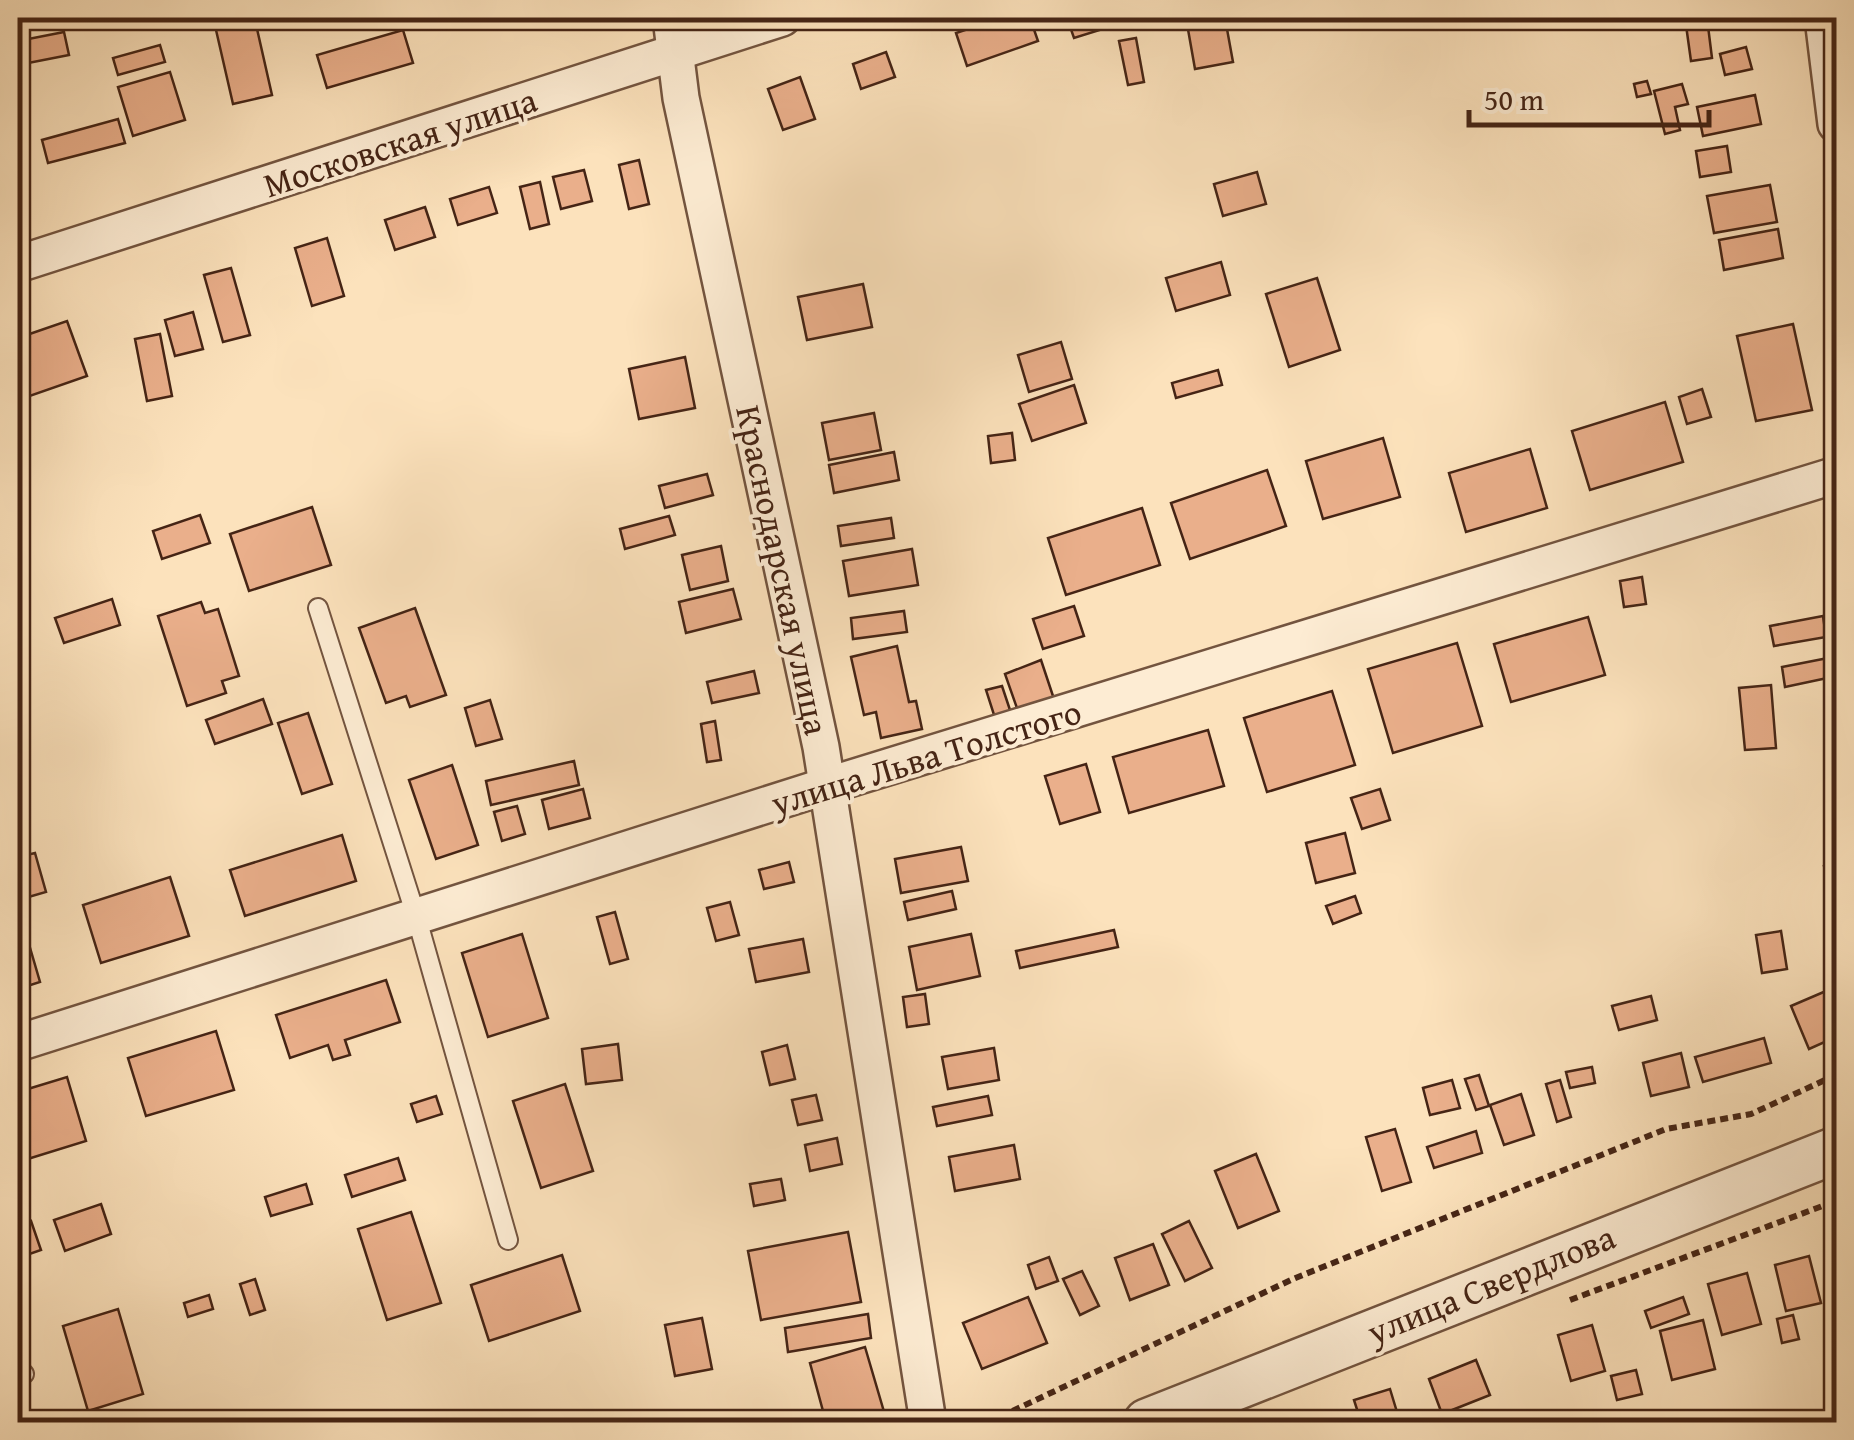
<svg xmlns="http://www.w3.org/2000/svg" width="1854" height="1440" font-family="'Gentium Book Plus',serif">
  <rect width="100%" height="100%" fill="#fce2bc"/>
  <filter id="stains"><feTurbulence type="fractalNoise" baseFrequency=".002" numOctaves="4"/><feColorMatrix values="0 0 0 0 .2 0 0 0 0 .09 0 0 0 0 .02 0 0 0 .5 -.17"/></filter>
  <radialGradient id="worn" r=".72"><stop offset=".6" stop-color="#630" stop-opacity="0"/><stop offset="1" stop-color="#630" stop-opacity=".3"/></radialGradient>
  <!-- building -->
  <g fill="#eaaf8b" stroke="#452415" stroke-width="2.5">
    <polygon points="1001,18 1030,18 1038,41 967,66 956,33"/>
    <polygon points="1067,18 1117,18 1119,24 1074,38"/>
    <polygon points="1186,18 1225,18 1233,62 1195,69"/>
    <polygon points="1685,18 1707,18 1712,58 1691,61"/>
    <polygon points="255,20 272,95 233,104 216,30"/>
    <polygon points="403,30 413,63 327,88 317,55"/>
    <polygon points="64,32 69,55 18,65 18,41"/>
    <polygon points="1136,38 1144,82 1128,85 1119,41"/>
    <polygon points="160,45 165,62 118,75 113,58"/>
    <polygon points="1746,47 1752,69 1725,75 1720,54"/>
    <polygon points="886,52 895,77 861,89 853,64"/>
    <polygon points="170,72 185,120 133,136 118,87"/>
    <polygon points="800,77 815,119 783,130 768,89"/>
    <polygon points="1647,81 1651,94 1637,97 1634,84"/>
    <polygon points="1682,84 1688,104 1675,107 1680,130 1665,134 1654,91"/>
    <polygon points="1755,95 1761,124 1703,136 1697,107"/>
    <polygon points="118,119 125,143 48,163 42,140"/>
    <polygon points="1727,146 1731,172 1700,177 1696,151"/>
    <polygon points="639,160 649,204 629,209 619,165"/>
    <polygon points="584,170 592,201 561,209 553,177"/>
    <polygon points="1257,172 1266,204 1223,216 1214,184"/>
    <polygon points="540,182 549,224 530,229 520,187"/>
    <polygon points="1770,185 1777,222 1714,233 1707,196"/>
    <polygon points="489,187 497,213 458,225 450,199"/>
    <polygon points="425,207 435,237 395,250 385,220"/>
    <polygon points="1778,229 1783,258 1724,270 1719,240"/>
    <polygon points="327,238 344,296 312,306 295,248"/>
    <polygon points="1221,262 1230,295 1176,311 1166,278"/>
    <polygon points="231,268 250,335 223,342 204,275"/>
    <polygon points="1317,278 1340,350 1289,367 1266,294"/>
    <polygon points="863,284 872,327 807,340 798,297"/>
    <polygon points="193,312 203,349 175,356 165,320"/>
    <polygon points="67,321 87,376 24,398 18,378 18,338"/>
    <polygon points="1793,324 1812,410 1756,421 1737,336"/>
    <polygon points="160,334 172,396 147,401 135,339"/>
    <polygon points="1061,342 1072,379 1029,392 1018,355"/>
    <polygon points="685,357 695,408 639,419 629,369"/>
    <polygon points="1218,370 1222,385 1176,398 1172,383"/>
    <polygon points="1074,385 1086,423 1032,441 1019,404"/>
    <polygon points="1702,389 1711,417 1687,424 1679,397"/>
    <polygon points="1665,402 1683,462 1590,490 1572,431"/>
    <polygon points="874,413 881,450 829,460 822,423"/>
    <polygon points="1012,433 1015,460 991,463 988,436"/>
    <polygon points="1383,438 1400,497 1323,519 1306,461"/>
    <polygon points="1530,449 1547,508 1466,532 1449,473"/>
    <polygon points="894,452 899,480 834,493 829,465"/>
    <polygon points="1267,470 1286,526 1190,559 1171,503"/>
    <polygon points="707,474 713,495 665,508 659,486"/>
    <polygon points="312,507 331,565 249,591 230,534"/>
    <polygon points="1142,508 1160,565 1066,595 1048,538"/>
    <polygon points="200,515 210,543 162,559 153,531"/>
    <polygon points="669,516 675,535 625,549 620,529"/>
    <polygon points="891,518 894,538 841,546 838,526"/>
    <polygon points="721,546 728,581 690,590 682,555"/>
    <polygon points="912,549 918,585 849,596 843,561"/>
    <polygon points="1642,577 1646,604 1624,607 1620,581"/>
    <polygon points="733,589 741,619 686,633 679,602"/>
    <polygon points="112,599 120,625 64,643 55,618"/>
    <polygon points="201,602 205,613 218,609 239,676 222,681 226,693 187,706 158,616"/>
    <polygon points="1074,606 1084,636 1043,649 1033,619"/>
    <polygon points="415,608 446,695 410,707 406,696 386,703 359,628"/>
    <polygon points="904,611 907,632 853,639 851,618"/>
    <polygon points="1823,616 1826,637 1774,646 1770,626"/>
    <polygon points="1588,617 1605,675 1511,702 1494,644"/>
    <polygon points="1457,643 1482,726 1393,753 1368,669"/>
    <polygon points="897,646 909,702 916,701 922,729 881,738 876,712 864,715 851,657"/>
    <polygon points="1828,658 1832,677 1785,687 1782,667"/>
    <polygon points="1041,660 1054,699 1018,711 1005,674"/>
    <polygon points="754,671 759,693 712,703 707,682"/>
    <polygon points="1771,685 1776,748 1745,750 1739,688"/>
    <polygon points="1002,686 1011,713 995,718 986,690"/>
    <polygon points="1332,691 1355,765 1267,792 1244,718"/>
    <polygon points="263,699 272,724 215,744 206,720"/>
    <polygon points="490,700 502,739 476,746 465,708"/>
    <polygon points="308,713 332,784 302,794 278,723"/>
    <polygon points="715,721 721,760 707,762 701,724"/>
    <polygon points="1208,730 1224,786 1129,813 1113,757"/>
    <polygon points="574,761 579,785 491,805 486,781"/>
    <polygon points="1086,764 1100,812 1060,824 1045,776"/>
    <polygon points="452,765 478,845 436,859 409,780"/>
    <polygon points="583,789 590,818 549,829 542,800"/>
    <polygon points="1380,789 1390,820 1362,829 1351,798"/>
    <polygon points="517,806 525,834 502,841 494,812"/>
    <polygon points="1345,833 1355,873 1316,883 1306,843"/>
    <polygon points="342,835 356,881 245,916 230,870"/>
    <polygon points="961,847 968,881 901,893 895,859"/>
    <polygon points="35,853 46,892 18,900 18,857"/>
    <polygon points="789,862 794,882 764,889 759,870"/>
    <polygon points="1836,863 1836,897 1830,898 1824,866"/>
    <polygon points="170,877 189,936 101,963 83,905"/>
    <polygon points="952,891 956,909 908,920 904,902"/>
    <polygon points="1355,896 1361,913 1333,924 1326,906"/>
    <polygon points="730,902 739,935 716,941 707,908"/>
    <polygon points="615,912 628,959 610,964 597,917"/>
    <polygon points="1114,930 1118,947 1020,968 1016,951"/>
    <polygon points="1781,931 1787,969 1762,973 1756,935"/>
    <polygon points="26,934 40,982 18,989 18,936"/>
    <polygon points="522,934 548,1018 488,1037 462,953"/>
    <polygon points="971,934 980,976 917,990 909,947"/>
    <polygon points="803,939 809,972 756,982 749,949"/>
    <polygon points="386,980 400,1022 345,1040 350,1055 333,1060 328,1045 290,1058 276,1015"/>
    <polygon points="1826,991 1836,1017 1836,1037 1809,1049 1791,1006"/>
    <polygon points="925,994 929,1024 907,1027 903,997"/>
    <polygon points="1651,996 1657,1020 1619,1030 1612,1006"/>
    <polygon points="216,1031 234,1090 146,1116 128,1058"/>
    <polygon points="1764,1038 1771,1063 1703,1082 1695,1057"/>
    <polygon points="618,1044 622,1080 586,1084 582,1049"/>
    <polygon points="787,1045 795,1079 770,1085 762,1052"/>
    <polygon points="994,1048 999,1080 948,1089 942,1057"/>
    <polygon points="1681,1053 1689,1087 1651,1096 1643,1063"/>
    <polygon points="1592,1067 1595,1083 1570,1088 1566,1072"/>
    <polygon points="1479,1075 1489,1106 1476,1110 1465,1079"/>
    <polygon points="67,1077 86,1141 18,1162 18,1092"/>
    <polygon points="1452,1080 1460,1108 1430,1115 1423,1088"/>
    <polygon points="1560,1080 1571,1117 1557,1122 1546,1084"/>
    <polygon points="565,1084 593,1171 541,1188 513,1101"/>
    <polygon points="1521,1094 1534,1135 1504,1145 1490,1105"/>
    <polygon points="816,1095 822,1120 798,1125 792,1100"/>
    <polygon points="436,1096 442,1114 417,1122 411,1104"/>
    <polygon points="988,1096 992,1115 937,1126 933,1107"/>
    <polygon points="1395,1129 1411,1182 1382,1191 1366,1137"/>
    <polygon points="1476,1131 1482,1153 1434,1168 1427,1147"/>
    <polygon points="837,1138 842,1164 810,1171 805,1145"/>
    <polygon points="1014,1145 1020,1179 955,1191 949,1157"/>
    <polygon points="1256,1154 1279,1211 1238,1228 1215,1171"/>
    <polygon points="398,1158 405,1180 352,1197 345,1175"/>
    <polygon points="781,1179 785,1200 754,1206 750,1184"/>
    <polygon points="306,1184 312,1204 271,1216 265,1197"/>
    <polygon points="101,1204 111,1234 65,1251 54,1220"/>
    <polygon points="411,1212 441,1303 387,1320 358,1229"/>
    <polygon points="31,1221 41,1250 18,1258 18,1226"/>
    <polygon points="1189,1221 1212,1268 1185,1281 1162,1234"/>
    <polygon points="848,1232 861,1302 761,1320 748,1251"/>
    <polygon points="1153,1244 1169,1285 1130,1300 1115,1258"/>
    <polygon points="562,1255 580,1311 489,1341 471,1285"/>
    <polygon points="1809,1256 1821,1303 1786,1311 1775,1265"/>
    <polygon points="1049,1257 1058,1281 1036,1289 1028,1265"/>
    <polygon points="1082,1271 1099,1306 1080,1315 1063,1279"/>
    <polygon points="1747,1273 1761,1324 1722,1335 1708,1284"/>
    <polygon points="255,1279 265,1310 250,1315 240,1284"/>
    <polygon points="209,1295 213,1309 188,1317 184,1303"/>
    <polygon points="1028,1297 1047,1343 982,1369 963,1323"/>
    <polygon points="1683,1297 1689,1314 1651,1328 1645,1311"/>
    <polygon points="118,1309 143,1394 88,1411 63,1326"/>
    <polygon points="868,1314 871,1338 788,1352 785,1328"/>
    <polygon points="1793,1315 1799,1339 1782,1343 1777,1319"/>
    <polygon points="702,1318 712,1369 675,1376 665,1325"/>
    <polygon points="1703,1320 1715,1369 1672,1380 1660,1331"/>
    <polygon points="1592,1325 1605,1371 1571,1381 1558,1335"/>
    <polygon points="865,1347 887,1422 826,1422 810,1363"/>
    <polygon points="1476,1360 1490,1395 1442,1414 1429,1379"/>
    <polygon points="1636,1370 1642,1394 1617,1400 1611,1376"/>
    <polygon points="1390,1389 1400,1422 1361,1422 1354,1400"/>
    <polygon points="1329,1414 1333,1422 1307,1422"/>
  </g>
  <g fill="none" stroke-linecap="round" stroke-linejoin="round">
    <!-- service casing -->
    <g stroke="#73543f" stroke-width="22">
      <g id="service">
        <polyline points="318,608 417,919 508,1240"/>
        <polyline points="18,1367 24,1374"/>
      </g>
    </g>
    <!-- minor casing -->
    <g stroke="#73543f" stroke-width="40">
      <g id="minor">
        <polyline points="671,18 681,98 821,747 928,1422"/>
        <polyline points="1823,18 1836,124"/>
        <polyline points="18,264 782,18"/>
        <polyline points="18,1043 826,786 1836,475"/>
      </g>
    </g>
    <!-- tertiary casing -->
    <g stroke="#73543f" stroke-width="50">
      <polyline id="tertiary" points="1147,1422 1836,1150"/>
    </g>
    <!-- path -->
    <g stroke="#452415" stroke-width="6" stroke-dasharray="8 5" stroke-linecap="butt">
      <polyline points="1570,1300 1836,1201"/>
      <polyline points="989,1422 1293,1279 1666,1129 1751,1114 1836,1075"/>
    </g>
    <!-- service -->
    <use href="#service" stroke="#fdecd3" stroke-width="18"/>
    <!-- minor -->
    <use href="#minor" stroke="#fdecd3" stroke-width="35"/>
    <!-- tertiary -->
    <use href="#tertiary" stroke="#fdecd3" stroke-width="45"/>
  </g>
  <g text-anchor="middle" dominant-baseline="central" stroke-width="8" stroke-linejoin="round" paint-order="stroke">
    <!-- street labels -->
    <g font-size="35" fill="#452415" stroke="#fdecd3">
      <text transform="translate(400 142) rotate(-18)">Московская улица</text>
      <text transform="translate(783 570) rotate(78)">Краснодарская улица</text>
      <text transform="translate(926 757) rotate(-17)">улица Льва Толстого</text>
      <text transform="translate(1491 1284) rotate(-22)">улица Свердлова</text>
    </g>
  </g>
  <!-- margin -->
  <rect width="1854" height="1440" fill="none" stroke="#fce2bc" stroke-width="60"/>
  <rect x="20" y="20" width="1814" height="1400" fill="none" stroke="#452415" stroke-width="5"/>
  <rect x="30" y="30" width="1794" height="1380" fill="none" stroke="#452415" stroke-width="2.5"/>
  <!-- scale -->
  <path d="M1469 110v15h240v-15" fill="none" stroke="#452415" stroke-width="5"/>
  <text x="1484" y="110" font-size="30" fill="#452415" stroke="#fdecd3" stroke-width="8" paint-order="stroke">50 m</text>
  <rect width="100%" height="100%" filter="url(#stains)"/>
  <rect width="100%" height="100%" fill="url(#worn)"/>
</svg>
